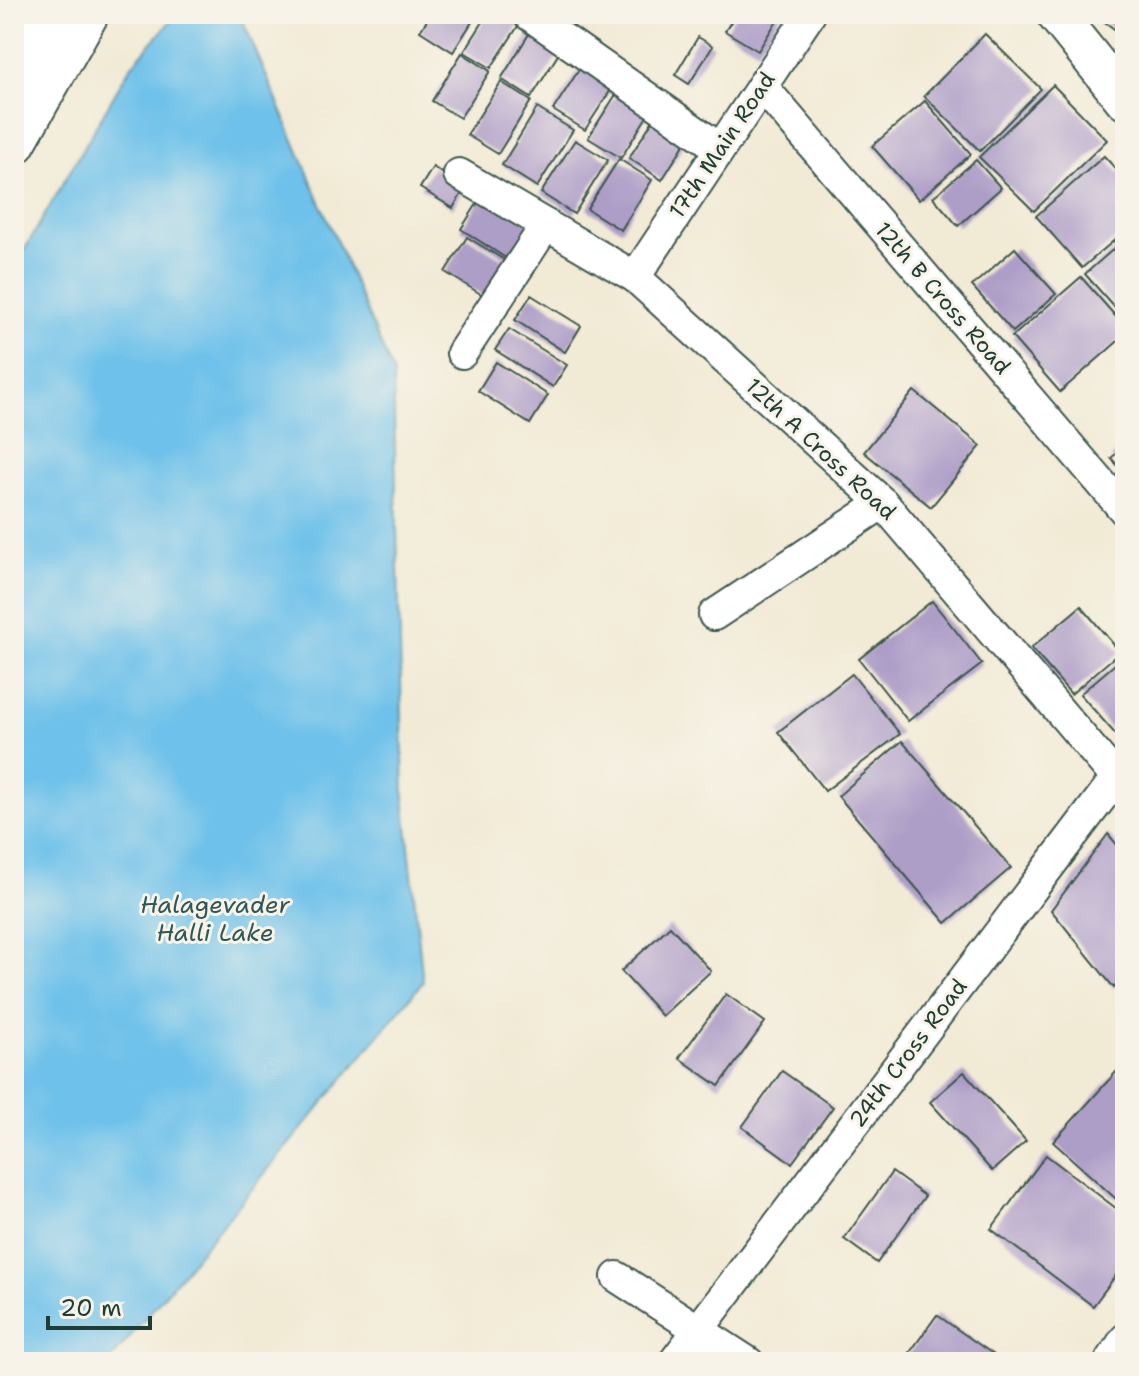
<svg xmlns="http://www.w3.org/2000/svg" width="1139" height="1376" font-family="'Shantell Sans',sans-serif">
  <rect width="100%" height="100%" fill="#f7f3e8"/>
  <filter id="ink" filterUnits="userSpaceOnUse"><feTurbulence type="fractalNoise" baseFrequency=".0125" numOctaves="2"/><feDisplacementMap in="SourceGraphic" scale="16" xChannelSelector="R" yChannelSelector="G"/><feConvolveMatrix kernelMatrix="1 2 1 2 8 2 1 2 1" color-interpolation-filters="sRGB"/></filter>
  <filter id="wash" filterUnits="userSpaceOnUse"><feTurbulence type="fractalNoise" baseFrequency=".006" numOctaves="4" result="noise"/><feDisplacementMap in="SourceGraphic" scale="32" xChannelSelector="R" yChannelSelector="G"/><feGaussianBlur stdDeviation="1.8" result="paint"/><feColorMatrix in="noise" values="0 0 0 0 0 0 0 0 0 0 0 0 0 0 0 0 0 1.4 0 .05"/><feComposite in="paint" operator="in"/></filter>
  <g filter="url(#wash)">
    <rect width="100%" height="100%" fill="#f1ead5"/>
    <!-- water -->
    <polygon fill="#6ec1ea" stroke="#467f8f" stroke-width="2" points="177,14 240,14 393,373 404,797 423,982 109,1362 14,1362 14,268 131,66"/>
    <g id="blocks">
      <!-- building -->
      <g fill="#ad9ec8">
        <polygon points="431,14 477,14 453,52 420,31"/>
        <polygon points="488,14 513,14 522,20 491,68 464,52"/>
        <polygon points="736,14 781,14 758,51 725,31"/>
        <polygon points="1094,14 1125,14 1125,37"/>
        <polygon points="534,26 564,45 531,98 501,79"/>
        <polygon points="985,34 1041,89 980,151 924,96"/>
        <polygon points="698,37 713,46 689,84 675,75"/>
        <polygon points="462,53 490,71 460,118 432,101"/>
        <polygon points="582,65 614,85 585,130 553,110"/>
        <polygon points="501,82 531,101 498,154 467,135"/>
        <polygon points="622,85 654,105 621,158 588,138"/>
        <polygon points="1053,85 1107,140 1034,211 979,157"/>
        <polygon points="925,101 971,154 919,200 872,146"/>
        <polygon points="537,108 573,130 537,187 502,165"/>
        <polygon points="657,114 690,135 662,180 629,158"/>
        <polygon points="575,140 608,160 574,214 541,193"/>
        <polygon points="1104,156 1125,179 1125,231 1082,268 1036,216"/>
        <polygon points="619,159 652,180 621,230 587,209"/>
        <polygon points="976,160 1001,188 958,226 933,197"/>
        <polygon points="433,167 465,188 453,208 420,188"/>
        <polygon points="484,193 532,223 509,260 461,229"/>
        <polygon points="467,237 506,261 484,296 445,272"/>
        <polygon points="1125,239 1125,319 1085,274"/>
        <polygon points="1015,248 1056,294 1013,332 972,286"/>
        <polygon points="1081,277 1125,327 1125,335 1060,392 1012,337"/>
        <polygon points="531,295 581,326 565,352 515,320"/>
        <polygon points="509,329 567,365 553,387 495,350"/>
        <polygon points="496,362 548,395 530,424 478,391"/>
        <polygon points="914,391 981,446 931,507 864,452"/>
        <polygon points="1125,446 1125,474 1111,458"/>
        <polygon points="932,601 982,664 908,721 859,659"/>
        <polygon points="1081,606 1120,652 1071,694 1031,648"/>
        <polygon points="1121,659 1125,663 1125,745 1080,694"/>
        <polygon points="852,674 900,734 825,791 778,732"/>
        <polygon points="902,741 1011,868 946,923 838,796"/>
        <polygon points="1108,834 1125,854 1125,976 1114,988 1051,910"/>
        <polygon points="670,926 711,971 662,1016 621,971"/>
        <polygon points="726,994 765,1022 719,1086 679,1058"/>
        <polygon points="1125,1062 1125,1207 1053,1142"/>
        <polygon points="782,1071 833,1107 792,1163 742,1127"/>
        <polygon points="964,1072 1026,1141 992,1171 930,1102"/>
        <polygon points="1046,1155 1125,1215 1125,1263 1093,1306 991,1229"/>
        <polygon points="892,1172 925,1196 877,1263 844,1239"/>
        <polygon points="937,1315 994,1355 989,1362 903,1362"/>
      </g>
    </g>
  </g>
  <g filter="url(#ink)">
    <use href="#blocks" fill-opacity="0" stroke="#3e574c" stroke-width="2"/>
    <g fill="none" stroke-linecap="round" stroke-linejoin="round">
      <!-- minor casing -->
      <g stroke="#3e574c" stroke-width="34">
        <g id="minor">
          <polyline points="528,14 719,148"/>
          <polyline points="762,86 1125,511"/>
          <polyline points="459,174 635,277 883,503 1125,788"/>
          <polyline points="635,277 810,14"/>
          <polyline points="462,353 546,225"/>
          <polyline points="714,615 883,503"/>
          <polyline points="617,1277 748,1362"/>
          <polyline points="674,1362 1117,777"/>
          <polyline points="1110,1362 1125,1339"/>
        </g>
      </g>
      <!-- tertiary casing -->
      <g stroke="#3e574c" stroke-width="42">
        <polyline id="tertiary" points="1056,14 1125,100"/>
      </g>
      <!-- secondary casing -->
      <g stroke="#3e574c" stroke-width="46">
        <g id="secondary">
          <polyline points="14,71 46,14"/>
          <polyline points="14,143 87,14"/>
        </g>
      </g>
      <!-- minor -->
      <use href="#minor" stroke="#fff" stroke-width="30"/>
      <!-- tertiary -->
      <use href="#tertiary" stroke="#fff" stroke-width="38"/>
      <!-- secondary -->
      <use href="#secondary" stroke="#fff" stroke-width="42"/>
    </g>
  </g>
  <g text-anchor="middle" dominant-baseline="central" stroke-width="6" stroke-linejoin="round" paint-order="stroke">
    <!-- street labels -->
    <g font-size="22" fill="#1f3d34" stroke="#f7f3e8">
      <text transform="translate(722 145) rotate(-56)">17th Main Road</text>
      <text transform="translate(943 298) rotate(49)">12th B Cross Road</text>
      <text transform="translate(821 449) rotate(43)">12th A Cross Road</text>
      <text transform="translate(908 1053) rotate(-53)">24th Cross Road</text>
    </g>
    <!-- water labels -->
    <g font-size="24" font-style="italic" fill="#2f5758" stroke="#f7f3e8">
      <text x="215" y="905">Halagevader<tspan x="215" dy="28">Halli Lake</tspan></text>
    </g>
  </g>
  <!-- margin -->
  <rect width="1139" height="1376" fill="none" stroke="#f7f3e8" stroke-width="48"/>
  <!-- scale -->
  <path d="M48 1316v12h102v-12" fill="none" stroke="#1f3d34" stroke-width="4"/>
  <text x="60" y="1316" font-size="24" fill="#1f3d34" stroke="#f7f3e8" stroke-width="6" paint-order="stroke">20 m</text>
</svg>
